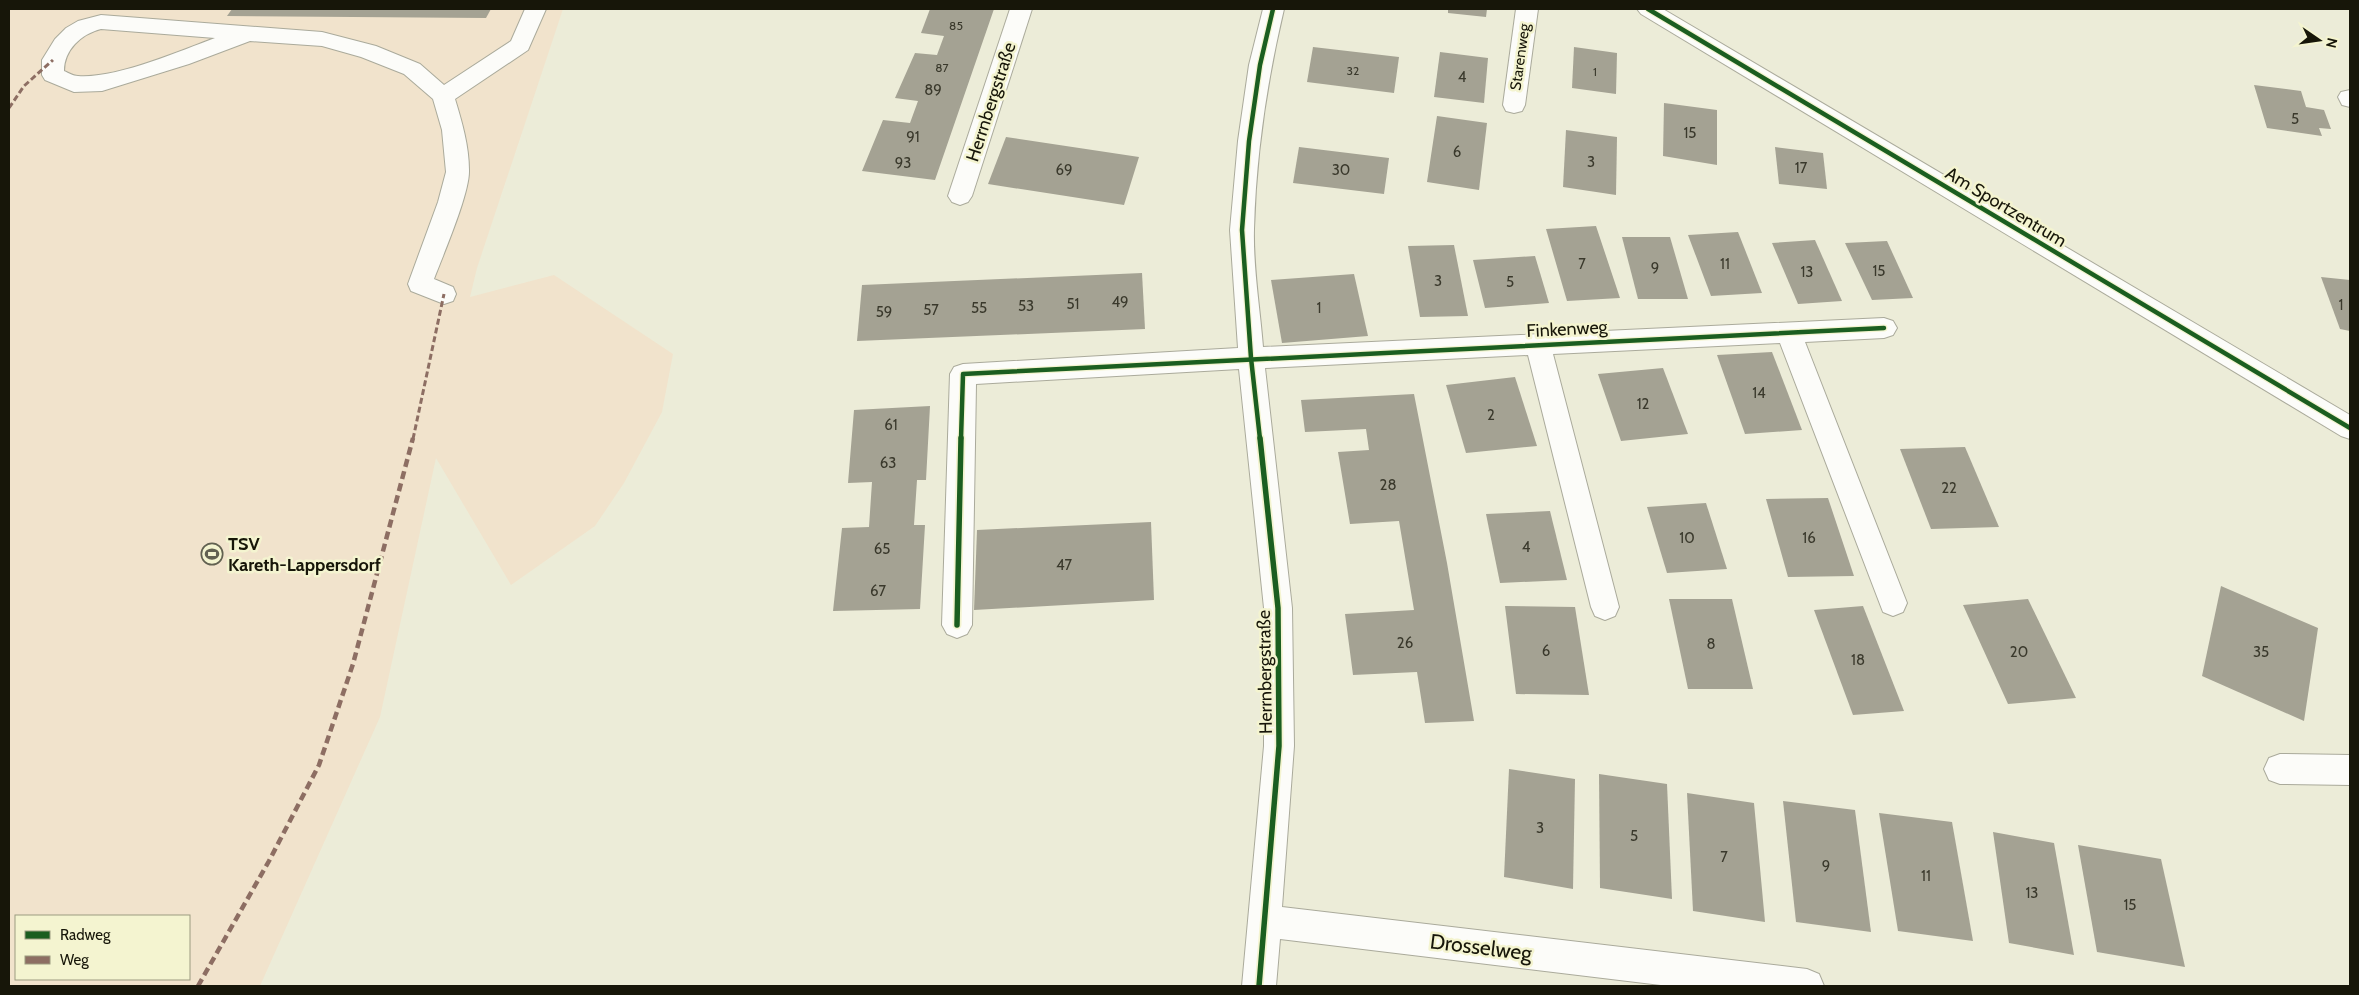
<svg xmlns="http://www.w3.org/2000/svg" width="2359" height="995" font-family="Cabin,sans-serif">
  <rect width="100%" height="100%" fill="#ececd8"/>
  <!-- green -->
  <path fill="#f1e3cc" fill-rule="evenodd" d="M9,9H563L477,268L470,297L554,275L673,354L662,412L624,483L595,526L511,585L436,458L380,717L260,986H9ZM16,916H189V979H16Z"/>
  <!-- building -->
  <g fill="#a4a293">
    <polygon points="232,9 491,9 486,18 227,16"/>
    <polygon points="930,9 994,9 935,180 862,171 883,120 910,123 918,101 895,98 915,53 937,55 944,36 921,33"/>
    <polygon points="1448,9 1487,9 1486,17 1448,13"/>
    <polygon points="1313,47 1399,57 1394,93 1307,82"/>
    <polygon points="1574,47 1617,53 1616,94 1572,88"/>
    <polygon points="1440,52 1488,58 1484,103 1434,97"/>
    <polygon points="2254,85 2301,91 2306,107 2324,110 2331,129 2319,128 2322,136 2267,128"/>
    <polygon points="1664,103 1717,110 1717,165 1663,156"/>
    <polygon points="1437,116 1487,123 1479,190 1427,182"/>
    <polygon points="1566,130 1617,137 1616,195 1563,187"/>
    <polygon points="1006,137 1139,157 1124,205 988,184"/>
    <polygon points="1299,147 1389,158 1384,194 1293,183"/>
    <polygon points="1775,147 1823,153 1827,189 1779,184"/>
    <polygon points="1596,226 1620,298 1567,301 1546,229"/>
    <polygon points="1738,232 1762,293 1711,296 1688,235"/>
    <polygon points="1622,237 1670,237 1688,299 1638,299"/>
    <polygon points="1815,240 1842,301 1798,304 1772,243"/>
    <polygon points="1887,241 1913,298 1872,300 1845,243"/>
    <polygon points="1454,245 1468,316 1420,317 1408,246"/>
    <polygon points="1535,256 1549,303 1485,308 1473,260"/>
    <polygon points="1142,273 1145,329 857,341 862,285"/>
    <polygon points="1354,274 1368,336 1282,343 1271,280"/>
    <polygon points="2321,277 2350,280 2350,331 2340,329"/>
    <polygon points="1772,352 1802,430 1745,434 1717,355"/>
    <polygon points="1663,368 1688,434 1621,441 1598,374"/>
    <polygon points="1515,377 1537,446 1466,453 1446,385"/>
    <polygon points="1414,394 1447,563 1474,721 1425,723 1417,672 1353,675 1345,614 1414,610 1399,521 1350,524 1338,452 1369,450 1366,429 1305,432 1301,400"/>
    <polygon points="930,406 926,480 917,480 914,525 925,525 920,609 833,611 842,528 869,527 872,482 848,483 854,410"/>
    <polygon points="1965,447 1999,527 1931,529 1900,449"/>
    <polygon points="1828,498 1854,576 1788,577 1766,499"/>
    <polygon points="1706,503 1727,569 1667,573 1647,507"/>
    <polygon points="1550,511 1567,580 1500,583 1486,514"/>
    <polygon points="1151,522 1154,600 974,610 977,530"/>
    <polygon points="2221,586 2318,628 2304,721 2202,676"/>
    <polygon points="1669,599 1732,599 1753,689 1688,689"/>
    <polygon points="2028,599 2076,698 2008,704 1963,605"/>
    <polygon points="1505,606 1575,607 1589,695 1516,694"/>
    <polygon points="1863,606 1904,711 1853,715 1814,610"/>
    <polygon points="1509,769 1575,779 1573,889 1504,877"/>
    <polygon points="1599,774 1667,784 1672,899 1600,888"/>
    <polygon points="1687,793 1754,803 1765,922 1693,911"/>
    <polygon points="1783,801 1855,810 1871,932 1796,922"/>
    <polygon points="1879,813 1952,822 1973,941 1898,931"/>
    <polygon points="1993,832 2054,843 2074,955 2009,943"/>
    <polygon points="2078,845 2161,859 2185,967 2097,952"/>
  </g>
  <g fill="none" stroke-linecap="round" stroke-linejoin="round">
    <!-- minor casing -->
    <g stroke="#aaaa9b" stroke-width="2">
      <g id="minor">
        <path d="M525,9H546L528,50L455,99C462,122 469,146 469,170C470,193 443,255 434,279L453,287L456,294L453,301L444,304L411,291L408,284L438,202L446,172L442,130L433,99L404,74L361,57L322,46L250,41L189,64L102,91L74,92L45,80L42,75V60L55,39L66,28L78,21L101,15L322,32L376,46L420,64L444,85L511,41ZM101,29L215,38C180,51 115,79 78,76C73,76 69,73 64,71C64,50 81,34 101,29Z"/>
        <polygon points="1010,9 1032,9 972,196 968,202 960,205 952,202 948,196"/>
        <path d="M1263,9H1284C1267,81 1256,155 1254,229C1253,268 1260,308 1263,347L1884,318L1893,321L1897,328L1893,335L1884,338L1805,342L1907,603L1903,612L1893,616L1883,612L1780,343L1553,354L1619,607L1615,616L1605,620L1595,616L1591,607L1528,355L1265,368L1292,608L1294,746L1282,907L1807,969L1819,974L1824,986H1669L1280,939L1276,986H1242L1264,746V608L1239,369L976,384L972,625L967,634L957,638L947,634L942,625L950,374L954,367L963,364L1238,348L1230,230L1238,141L1249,65Z"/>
        <polygon points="1516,9 1538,9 1525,105 1522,111 1514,113 1506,111 1503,105"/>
        <polygon points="1637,9 1663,9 2350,415 2350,439 2341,436 1641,14"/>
        <polygon points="2350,90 2350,107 2342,105 2338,97 2341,92"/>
        <polygon points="2280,754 2350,755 2350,785 2280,784 2269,780 2264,769 2269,758"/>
      </g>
    </g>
    <!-- minor -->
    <use href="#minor" fill="#fcfcf9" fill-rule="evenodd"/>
    <!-- quiet-far1 -->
    <g stroke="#8d6e63" stroke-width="3" stroke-dasharray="6 3" stroke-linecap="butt">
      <polyline points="9,108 24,86 53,60"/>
      <polyline points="413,439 444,294"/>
    </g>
    <!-- quiet -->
    <polyline stroke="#8d6e63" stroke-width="4.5" stroke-dasharray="8 4.5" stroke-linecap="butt" points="198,986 269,861 319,765 353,664 413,438"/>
    <!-- cycleway-far1 casing -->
    <g stroke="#f4f4d0" stroke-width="7">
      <g id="cycleway-far1">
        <polyline points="1648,9 2350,428"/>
        <polyline points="961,439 963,374 1884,328"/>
        <polyline points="1260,439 1251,358 1242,230 1249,141 1260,65 1273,9"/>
      </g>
    </g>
    <!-- cycleway casing -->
    <g stroke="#f4f4d0" stroke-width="9">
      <g id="cycleway">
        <polyline points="957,625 961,438"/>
        <polyline points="1259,986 1279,746 1278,608 1260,438"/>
      </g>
    </g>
    <!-- cycleway-far1 -->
    <use href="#cycleway-far1" stroke="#1b5e20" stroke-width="4.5"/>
    <!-- cycleway -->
    <use href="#cycleway" stroke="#1b5e20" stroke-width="5.5"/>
  </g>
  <!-- icons -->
  <defs>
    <g id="stadium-ring" transform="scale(1.125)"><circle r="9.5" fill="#f4f4d0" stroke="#626151" stroke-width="1.5"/><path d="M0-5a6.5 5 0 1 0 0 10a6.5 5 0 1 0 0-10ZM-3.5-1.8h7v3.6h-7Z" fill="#626151"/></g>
  </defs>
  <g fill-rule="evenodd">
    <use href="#stadium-ring" x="212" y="554"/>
  </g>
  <g text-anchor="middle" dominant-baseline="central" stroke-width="5" stroke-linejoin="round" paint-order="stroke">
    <!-- far-number labels -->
    <g font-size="12" fill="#3a392c">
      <text x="956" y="25">85</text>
      <text x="942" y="67">87</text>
      <text x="1353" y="70">32</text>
      <text x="1595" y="71">1</text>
    </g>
    <!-- far-street labels -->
    <g font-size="15" fill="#171609" stroke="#f4f4d0">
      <text transform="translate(1520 57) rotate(-82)">Starenweg</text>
    </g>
    <!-- number labels -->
    <g font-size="15" fill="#3a392c">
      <text x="1462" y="77">4</text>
      <text x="933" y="90">89</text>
      <text x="2295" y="119">5</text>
      <text x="1690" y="133">15</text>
      <text x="913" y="137">91</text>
      <text x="1457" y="152">6</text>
      <text x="1591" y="162">3</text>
      <text x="903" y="163">93</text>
      <text x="1801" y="168">17</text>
      <text x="1064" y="170">69</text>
      <text x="1341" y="170">30</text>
      <text x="1582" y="264">7</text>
      <text x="1725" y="264">11</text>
      <text x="1655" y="268">9</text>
      <text x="1879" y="271">15</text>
      <text x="1807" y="272">13</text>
      <text x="1438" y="281">3</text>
      <text x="1510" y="282">5</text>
      <text x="1120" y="302">49</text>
      <text x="1073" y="304">51</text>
      <text x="2341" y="305">1</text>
      <text x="1026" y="306">53</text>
      <text x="979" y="308">55</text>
      <text x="1319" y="308">1</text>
      <text x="931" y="310">57</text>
      <text x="884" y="312">59</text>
      <text x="1759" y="393">14</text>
      <text x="1643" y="404">12</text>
      <text x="1491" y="415">2</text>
      <text x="891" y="425">61</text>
      <text x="888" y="463">63</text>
      <text x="1388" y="485">28</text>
      <text x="1949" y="488">22</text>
      <text x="1687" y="538">10</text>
      <text x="1809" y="538">16</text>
      <text x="1526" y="547">4</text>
      <text x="882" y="549">65</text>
      <text x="1064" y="565">47</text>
      <text x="878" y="591">67</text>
      <text x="1405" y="643">26</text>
      <text x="1711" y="644">8</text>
      <text x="1546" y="651">6</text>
      <text x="2019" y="652">20</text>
      <text x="2261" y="652">35</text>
      <text x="1858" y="660">18</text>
      <text x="1540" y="828">3</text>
      <text x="1634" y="836">5</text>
      <text x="1724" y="857">7</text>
      <text x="1826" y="866">9</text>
      <text x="1926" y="876">11</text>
      <text x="2032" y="893">13</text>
      <text x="2130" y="905">15</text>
    </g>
    <!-- street labels -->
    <g font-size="18" fill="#171609" stroke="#f4f4d0">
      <text transform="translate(991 102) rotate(-72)">Herrnbergstraße</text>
      <text transform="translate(2006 207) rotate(31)">Am Sportzentrum</text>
      <text transform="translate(1567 329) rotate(-3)">Finkenweg</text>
      <text transform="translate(1265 672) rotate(-91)">Herrnbergstraße</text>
    </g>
    <!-- poi labels -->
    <g font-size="18" font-weight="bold" fill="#171609" stroke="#f4f4d0" text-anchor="start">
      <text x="228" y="544">TSV<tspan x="228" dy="21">Kareth-Lappersdorf</tspan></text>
    </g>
    <!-- near-street labels -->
    <g font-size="21" fill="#171609" stroke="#f4f4d0">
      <text transform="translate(1481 947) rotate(7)">Drosselweg</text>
    </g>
  </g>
  <!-- border -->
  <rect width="2359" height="995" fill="none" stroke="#171609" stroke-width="20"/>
  <!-- legend -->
  <rect x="15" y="915" width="175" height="65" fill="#f4f4d0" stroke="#9c9b80"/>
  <rect x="25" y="931" width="25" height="8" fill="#1b5e20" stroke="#9c9b80"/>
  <text x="60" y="940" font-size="15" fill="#171609">Radweg</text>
  <rect x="25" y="956" width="25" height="8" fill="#8d6e63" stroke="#9c9b80"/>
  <text x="60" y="965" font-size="15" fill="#171609">Weg</text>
  <!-- north arrow -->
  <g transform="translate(2319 40) rotate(103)" stroke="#f4f4d0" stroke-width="4" paint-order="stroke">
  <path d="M0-4L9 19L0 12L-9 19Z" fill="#171609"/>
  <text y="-8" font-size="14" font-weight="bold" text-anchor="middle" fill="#171609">N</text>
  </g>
</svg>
